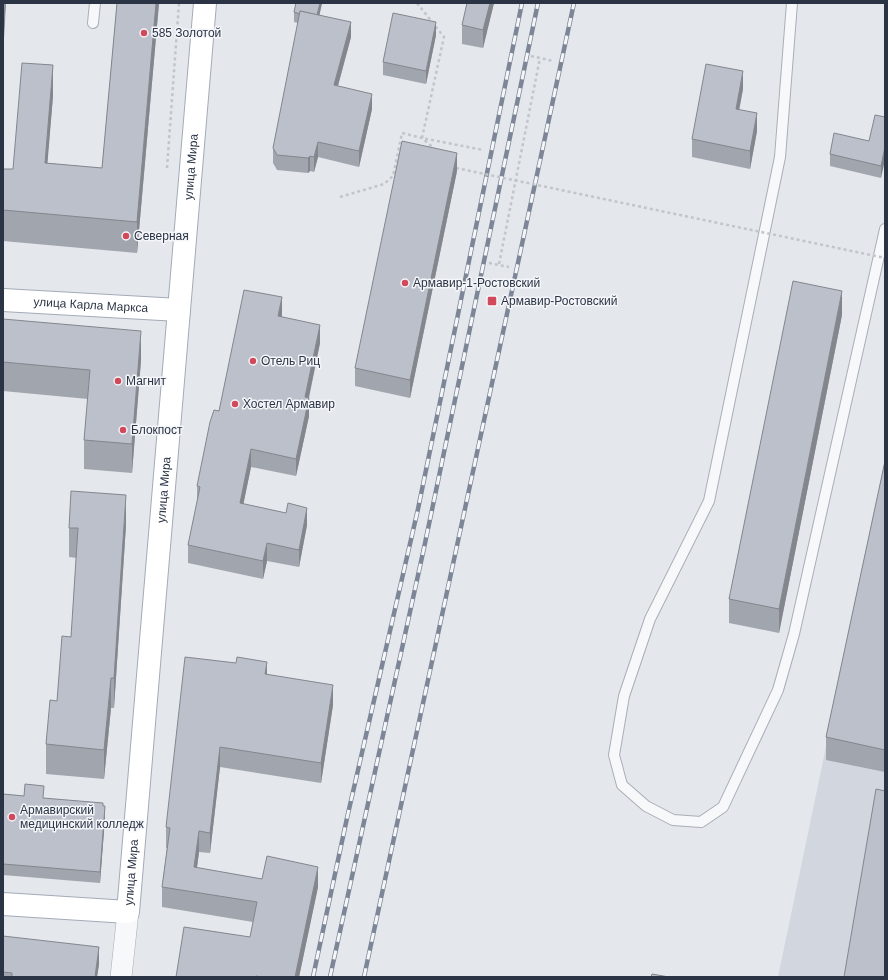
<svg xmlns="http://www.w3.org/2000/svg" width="888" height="980" font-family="Arial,sans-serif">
  <rect width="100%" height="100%" fill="#e4e7ec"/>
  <!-- built -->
  <polygon fill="#d2d6de" points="885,464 885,977 778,977"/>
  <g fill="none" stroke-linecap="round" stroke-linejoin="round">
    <!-- service casing -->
    <g stroke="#a9aeb7" stroke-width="12">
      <g id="service">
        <polyline points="792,3 780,157 709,501 650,619 624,696 614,755 622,785 646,806 673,820 701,822 723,807 778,690 794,634 885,229"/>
        <polyline points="93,23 95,3"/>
      </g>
    </g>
    <!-- minor casing -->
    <g stroke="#a9aeb7" stroke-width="22">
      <polyline id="minor" points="121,977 128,912"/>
    </g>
    <!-- primary casing -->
    <g stroke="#a3abb8" stroke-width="24">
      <g id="primary">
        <path id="s1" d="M3,300L179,310"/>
        <path id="s2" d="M3,904L128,912L205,3"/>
      </g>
    </g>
    <!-- path -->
    <g stroke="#c2c5cb" stroke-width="2.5" stroke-dasharray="3 3" stroke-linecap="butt">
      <polyline points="417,3 444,37 422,138 483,150"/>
      <polyline points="531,56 553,61"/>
      <polyline points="167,168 179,3"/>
      <polyline points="340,197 384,184 393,176 402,133 422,138 436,150"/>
      <polyline points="489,263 509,267"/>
      <polyline points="499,264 540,58"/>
    </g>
    <!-- service -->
    <use href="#service" stroke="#f7f8fa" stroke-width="10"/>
    <!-- minor -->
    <use href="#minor" stroke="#f7f8fa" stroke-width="21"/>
    <!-- primary -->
    <use href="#primary" stroke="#fff" stroke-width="22"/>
    <!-- rail casing -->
    <g stroke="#7d8696" stroke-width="4.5">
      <g id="rail">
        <polyline points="313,977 347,818 418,509 522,3"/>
        <polyline points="330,977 424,548 538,3"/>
        <polyline points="364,977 574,3"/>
      </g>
    </g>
    <!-- rail -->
    <use href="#rail" stroke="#f4f6f9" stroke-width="3" stroke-dasharray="9" stroke-linecap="butt"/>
    <!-- path-bridge -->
    <polyline stroke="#c2c5cb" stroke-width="2.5" stroke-dasharray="3 3" stroke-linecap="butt" points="456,168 885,258"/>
  </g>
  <!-- wall -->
  <g fill="#a1a5ae">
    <polygon points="117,3 159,3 137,253 3,241 3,169 13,169 53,96 47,163 102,168"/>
    <polygon points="296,3 322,3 319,15 351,37 338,86 372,109 359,167 318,157 314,172 310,171 308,173 277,170 273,163 273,148 298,23 294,22 294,12"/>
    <polygon points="467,3 494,3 483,48 462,44 462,25"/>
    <polygon points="436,35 426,84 383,75 383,62"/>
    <polygon points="743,89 739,109 757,131 750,169 692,157 692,139"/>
    <polygon points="885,117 881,178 830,166 830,154 869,141"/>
    <polygon points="457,171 410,398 355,386 355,368"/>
    <polygon points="282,315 282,317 320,343 309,398 309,416 296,476 251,467 243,504 307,525 299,567 267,561 263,579 188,563 188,545 197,504 197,486 219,411"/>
    <polygon points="842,315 779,633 729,623 729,599"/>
    <polygon points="3,319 141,360 132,473 84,469 84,440 88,399 3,391"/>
    <polygon points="885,461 885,772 826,760 826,737"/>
    <polygon points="126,525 114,708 111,708 104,779 46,774 46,744 57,701 71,637 77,558 69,557 69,528"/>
    <polygon points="267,675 333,705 321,783 220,767 210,853 199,852 197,868 262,879 318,887 299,977 176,977 250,937 253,922 162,907 162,887 167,848 166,848 166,827"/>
    <polygon points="3,794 44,798 103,806 105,818 100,883 3,875"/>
    <polygon points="3,936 99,964 97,977 3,977"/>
  </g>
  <!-- shaded-wall -->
  <g fill="#83868d">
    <polygon points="5,3 6,3 3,56 3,37"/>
    <polygon points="156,3 159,3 137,253 137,222"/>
    <polygon points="320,3 322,3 317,27 317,17"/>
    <polygon points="490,3 494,3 483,48 483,30"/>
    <polygon points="351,22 351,37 334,100 334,85"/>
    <polygon points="436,22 436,35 426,84 426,71"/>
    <polygon points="53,65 53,96 45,193 45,163"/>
    <polygon points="743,71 743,89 736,127 736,109"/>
    <polygon points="372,94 372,109 359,167 359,151"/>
    <polygon points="757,113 757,131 750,169 750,151"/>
    <polygon points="318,142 318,157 314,172 314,157"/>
    <polygon points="885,147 885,160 881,178 881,166"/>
    <polygon points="457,153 457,171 410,398 410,380"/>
    <polygon points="310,156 310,171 308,173 308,158"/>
    <polygon points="842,291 842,315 779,633 779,609"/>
    <polygon points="282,297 282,315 278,334 278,316"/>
    <polygon points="320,325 320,343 305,415 305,397"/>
    <polygon points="141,331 141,360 132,473 132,444"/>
    <polygon points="309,398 309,416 296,476 296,459"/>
    <polygon points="251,449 251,467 240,521 240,503"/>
    <polygon points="126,495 126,525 114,708 114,678"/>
    <polygon points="307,508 307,525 299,567 299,550"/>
    <polygon points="267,543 267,561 263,579 263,561"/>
    <polygon points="267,662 267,683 265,674"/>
    <polygon points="111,678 111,708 104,779 104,750"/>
    <polygon points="333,685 333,705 321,783 321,763"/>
    <polygon points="220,747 220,767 210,853 210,833"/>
    <polygon points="105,806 105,818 100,883 100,872"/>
    <polygon points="199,831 199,852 194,888 194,867"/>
    <polygon points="318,867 318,887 299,977 295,977"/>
    <polygon points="99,947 99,964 97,977 95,977"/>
  </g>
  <!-- building -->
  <g fill="#bbc0ca" stroke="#83868d">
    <polygon points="3,3 5,3 3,37"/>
    <polygon points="117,3 156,3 137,222 3,210 3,169 13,169 22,63 53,65 45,163 102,168"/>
    <polygon points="296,3 320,3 317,15 300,11 300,14 294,12"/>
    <polygon points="467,3 490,3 483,30 462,25"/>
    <polygon points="300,11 351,22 334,85 372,94 359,151 318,142 314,157 310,156 308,158 277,155 273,148"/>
    <polygon points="393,13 436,22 426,71 383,62"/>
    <polygon points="706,64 743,71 736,109 757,113 750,151 692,139"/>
    <polygon points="875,115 885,117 885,147 881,166 830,154 834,133 869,141"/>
    <polygon points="402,141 457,153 410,380 355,368"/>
    <polygon points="793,281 842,291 779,609 729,599"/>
    <polygon points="244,290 282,297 278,316 320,325 305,397 309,398 296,459 251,449 240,503 286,513 288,503 307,508 299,550 267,543 263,561 188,545 200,487 197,486 210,422 214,410 219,411"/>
    <polygon points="3,319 141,331 132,444 84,440 90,370 3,362"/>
    <polygon points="885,461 885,750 826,737"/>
    <polygon points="71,491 126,495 114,678 111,678 104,750 46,744 50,700 57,701 62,636 71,637 78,528 69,528"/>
    <polygon points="185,657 236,663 237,657 267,662 265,674 333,685 321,763 220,747 210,833 199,831 194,867 262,879 267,856 318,867 295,977 261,977 256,976 256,977 176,977 184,927 250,937 257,902 162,887 170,828 166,827"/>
    <polygon points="25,784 44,786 43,798 103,803 103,806 105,806 100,872 3,864 3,794 24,796"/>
    <polygon points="876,789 885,791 885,977 844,977"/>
    <polygon points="3,936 99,947 95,977 12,977 12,973 3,972"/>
    <polygon points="652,974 669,977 651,977"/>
  </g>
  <!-- markers -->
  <g fill="#d1495b" stroke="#f4f6f9" stroke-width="1.5">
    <circle cx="144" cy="33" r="4"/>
    <circle cx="126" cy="236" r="4"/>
    <circle cx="405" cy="283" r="4"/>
    <rect x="487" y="296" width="10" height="10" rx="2"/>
    <circle cx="253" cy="361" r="4"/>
    <circle cx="118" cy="381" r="4"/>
    <circle cx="235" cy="404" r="4"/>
    <circle cx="123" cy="430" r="4"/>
    <circle cx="12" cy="817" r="4"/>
  </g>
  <g text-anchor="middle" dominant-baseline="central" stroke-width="3" stroke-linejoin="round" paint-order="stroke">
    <!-- poi labels -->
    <g font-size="12" fill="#2b3445" stroke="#f4f6f9" text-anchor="start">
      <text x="152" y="33">585 Золотой</text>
      <text x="134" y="236">Северная</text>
      <text x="413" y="283">Армавир-1-Ростовский</text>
      <text x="501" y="301">Армавир-Ростовский</text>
      <text x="261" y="361">Отель Риц</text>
      <text x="126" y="381">Магнит</text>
      <text x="243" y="404">Хостел Армавир</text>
      <text x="131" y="430">Блокпост</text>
      <text x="20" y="810">Армавирский<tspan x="20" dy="14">медицинский колледж</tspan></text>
    </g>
    <!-- street labels -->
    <g font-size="12" fill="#2b3445" stroke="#f4f6f9">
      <text stroke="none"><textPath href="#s2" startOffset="873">улица Мира</textPath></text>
      <text stroke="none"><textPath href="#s1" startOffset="88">улица Карла Маркса</textPath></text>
      <text stroke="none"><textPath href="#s2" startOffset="549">улица Мира</textPath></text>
      <text stroke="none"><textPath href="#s2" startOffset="165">улица Мира</textPath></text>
    </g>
  </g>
  <!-- border -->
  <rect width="888" height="980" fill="none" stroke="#2b3445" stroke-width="8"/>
</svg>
